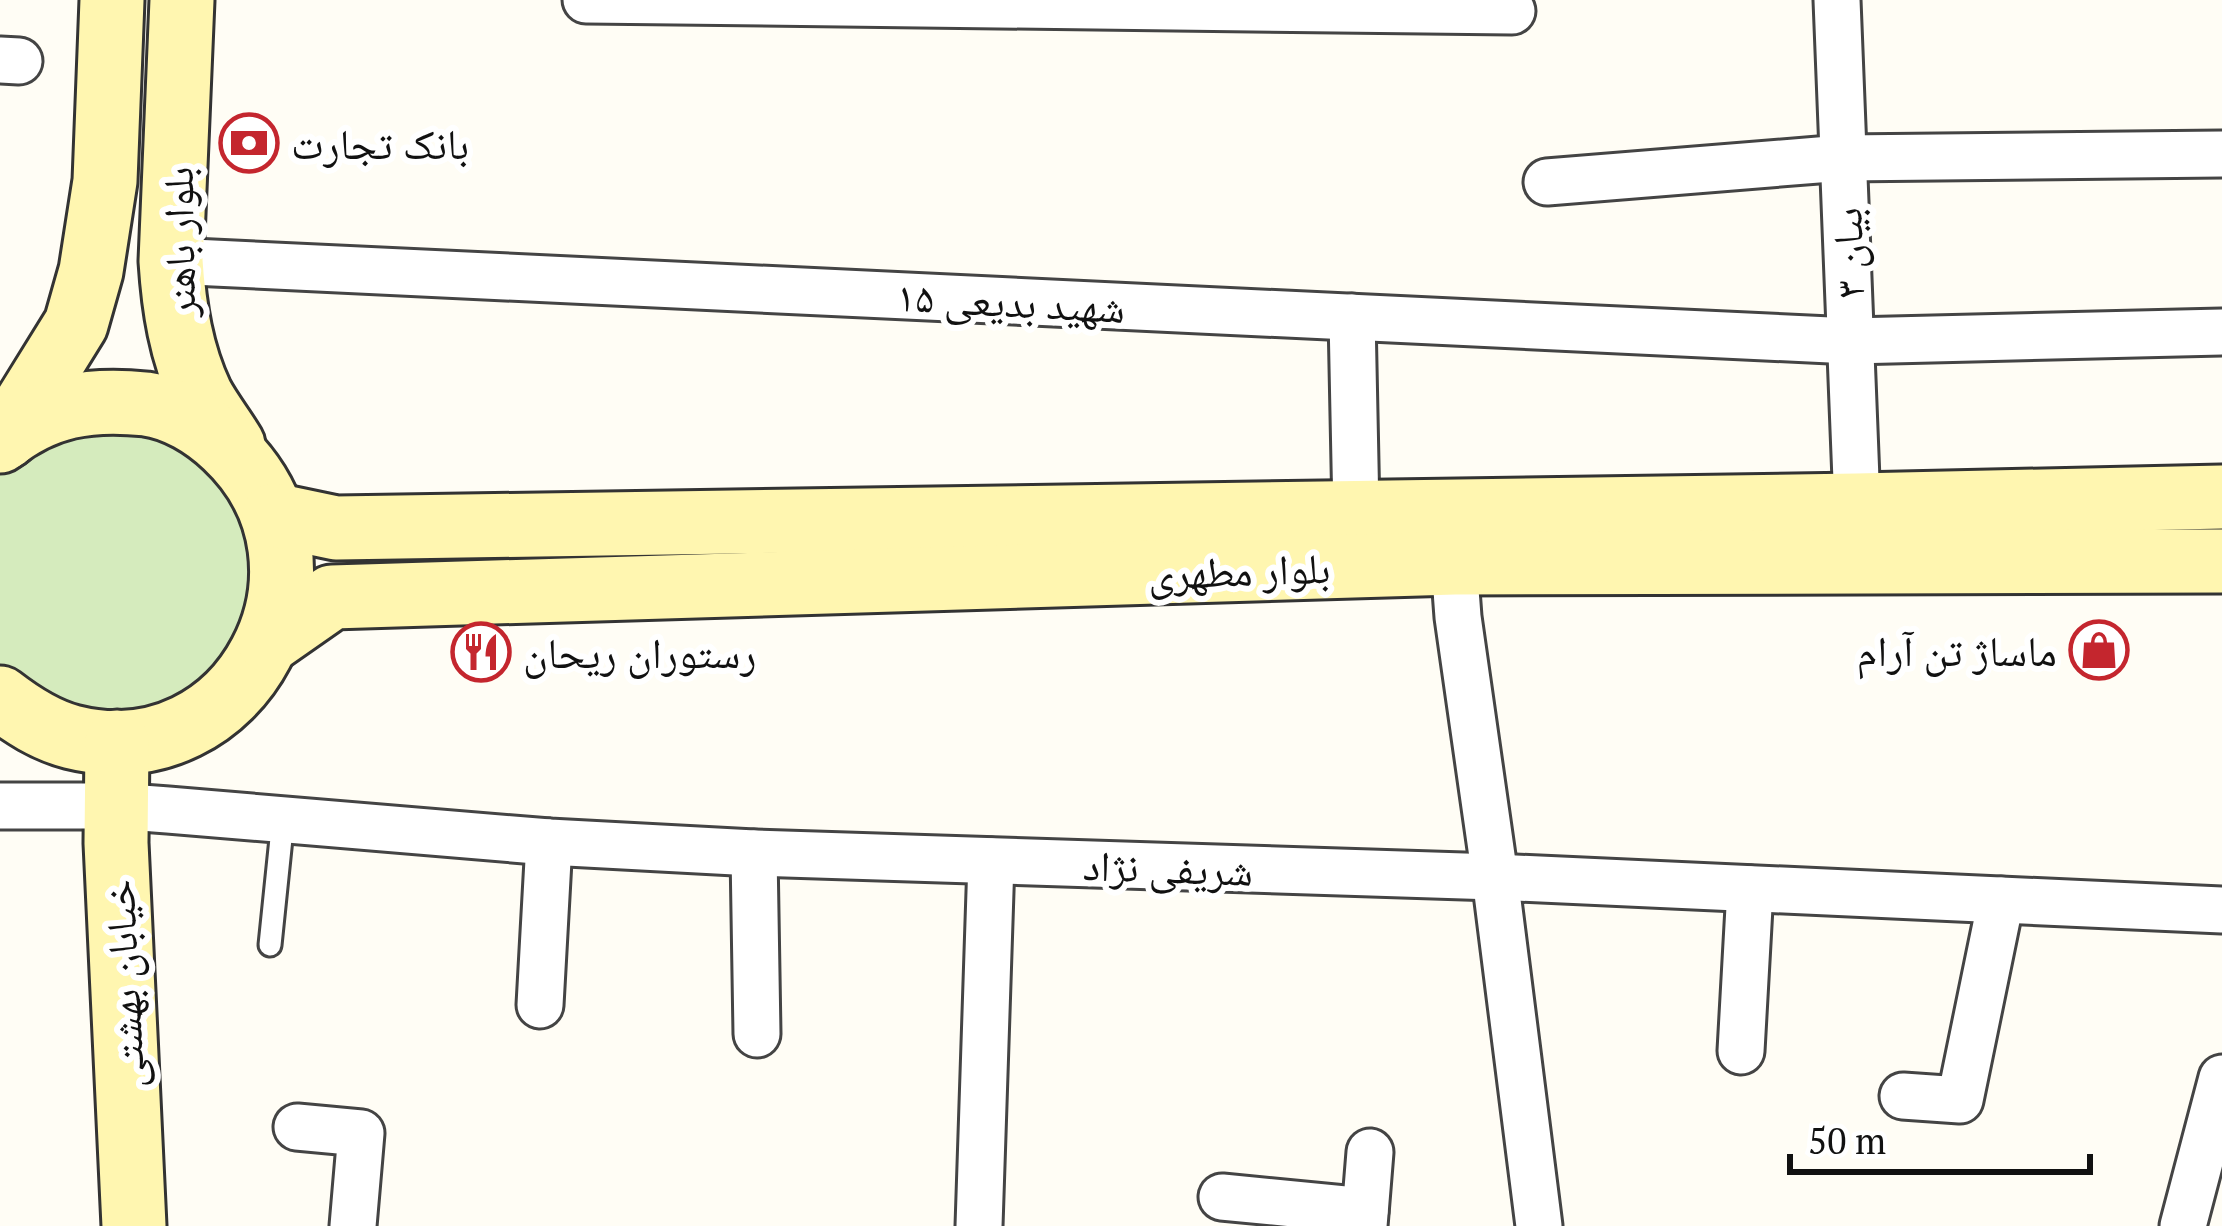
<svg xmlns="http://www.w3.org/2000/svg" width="2222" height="1226" font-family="'PT Serif','Noto Naskh Arabic',serif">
  <rect width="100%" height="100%" fill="#fffdf5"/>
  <!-- green -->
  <polygon fill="#d5ebbd" points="104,419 200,446 260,529 253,632 184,707 86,722 0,674 0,470"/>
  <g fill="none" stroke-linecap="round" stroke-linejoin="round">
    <!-- lane casing -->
    <g stroke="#444" stroke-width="27">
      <polyline id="lane" points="270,945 283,819"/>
    </g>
    <!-- street casing -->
    <g stroke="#444" stroke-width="51">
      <g id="street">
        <polyline points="586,0 1512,11"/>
        <polyline points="1837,0 1857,505"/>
        <polyline points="0,60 19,61"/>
        <polyline points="1547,182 1843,158 2222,154"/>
        <polyline points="171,261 1851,341 2222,332"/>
        <polyline points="1352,317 1356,512"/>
        <polyline points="1454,563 1458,617 1495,877 1539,1226"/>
        <polyline points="0,806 115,806 168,810 549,842 754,853 1495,877 2222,910"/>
        <polyline points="754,853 757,1034"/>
        <polyline points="540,1005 549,842"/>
        <polyline points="1741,1051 1750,889"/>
        <polyline points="1903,1096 1960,1100 2001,900"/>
        <polyline points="297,1127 361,1133 353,1226"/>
        <polyline points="1222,1197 1365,1211"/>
        <polyline points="979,1226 991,861"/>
        <polyline points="1364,1226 1370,1152"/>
        <polyline points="2183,1226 2222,1078"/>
      </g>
    </g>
    <!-- secondary casing -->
    <g stroke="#333" stroke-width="69">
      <g id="secondary">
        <path d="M182,0L171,261C174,308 181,353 201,395C210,412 223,428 233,445"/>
        <polyline points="6,437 76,324 91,271 105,181 112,0"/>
        <path d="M0,441C45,405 90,398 146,404C176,408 205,426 226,446C354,566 243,780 72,737C45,730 22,715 0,698"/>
        <polyline points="274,515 336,528 1857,505 2222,497"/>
        <polyline points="269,641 332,597 1454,563 2222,561"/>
        <polyline points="117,742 116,843 134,1226"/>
      </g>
    </g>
    <!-- lane -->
    <use href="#lane" stroke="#fff" stroke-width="21"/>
    <!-- street -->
    <use href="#street" stroke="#fff" stroke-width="45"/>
    <!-- secondary -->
    <use href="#secondary" stroke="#fff6b0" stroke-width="63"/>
  </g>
  <!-- icons -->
  <defs>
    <g id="bank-ring" transform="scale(3)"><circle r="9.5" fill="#fff" stroke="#c4262e" stroke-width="1.5"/><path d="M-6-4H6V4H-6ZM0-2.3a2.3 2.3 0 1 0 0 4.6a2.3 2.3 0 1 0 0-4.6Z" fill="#c4262e"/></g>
    <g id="shop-ring" transform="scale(3)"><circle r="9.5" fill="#fff" stroke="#c4262e" stroke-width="1.5"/><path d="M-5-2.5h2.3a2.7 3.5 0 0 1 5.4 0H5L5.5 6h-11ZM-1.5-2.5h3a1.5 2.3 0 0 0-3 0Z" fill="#c4262e"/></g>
    <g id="restaurant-ring" transform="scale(3)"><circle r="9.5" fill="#fff" stroke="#c4262e" stroke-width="1.5"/><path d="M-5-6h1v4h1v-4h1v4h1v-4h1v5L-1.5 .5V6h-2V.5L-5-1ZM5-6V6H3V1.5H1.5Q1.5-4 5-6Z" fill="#c4262e"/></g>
  </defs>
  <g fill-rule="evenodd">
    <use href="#bank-ring" x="249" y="143"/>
    <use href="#shop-ring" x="2099" y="650"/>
    <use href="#restaurant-ring" x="481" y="652"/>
  </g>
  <g text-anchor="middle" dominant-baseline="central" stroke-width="12" stroke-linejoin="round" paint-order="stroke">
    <!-- poi labels -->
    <g font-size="42" fill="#111" stroke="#fff" text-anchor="start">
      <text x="291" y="143">بانک تجارت</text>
      <text x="2057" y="650" text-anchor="end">ماساژ تن آرام</text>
      <text x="523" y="652">رستوران ریحان</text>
    </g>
    <!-- street labels -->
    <g font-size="42" fill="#111" stroke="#fff">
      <text transform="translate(178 242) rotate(-91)">بلوار باهنر</text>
      <text transform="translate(1847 253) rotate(-92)">بیان ۳</text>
      <text transform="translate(1011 301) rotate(3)">شهید بدیعی ۱۵</text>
      <text transform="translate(1239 570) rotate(-2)">بلوار مطهری</text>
      <text transform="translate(1168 867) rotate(2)">شریفی نژاد</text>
      <text transform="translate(123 984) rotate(-93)">خیابان بهشتی</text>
    </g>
  </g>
  <!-- scale -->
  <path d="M1790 1154v18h300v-18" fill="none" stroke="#111111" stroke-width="6"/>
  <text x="1808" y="1154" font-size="36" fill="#111111" stroke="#ffffff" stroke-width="9" paint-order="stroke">50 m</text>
</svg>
